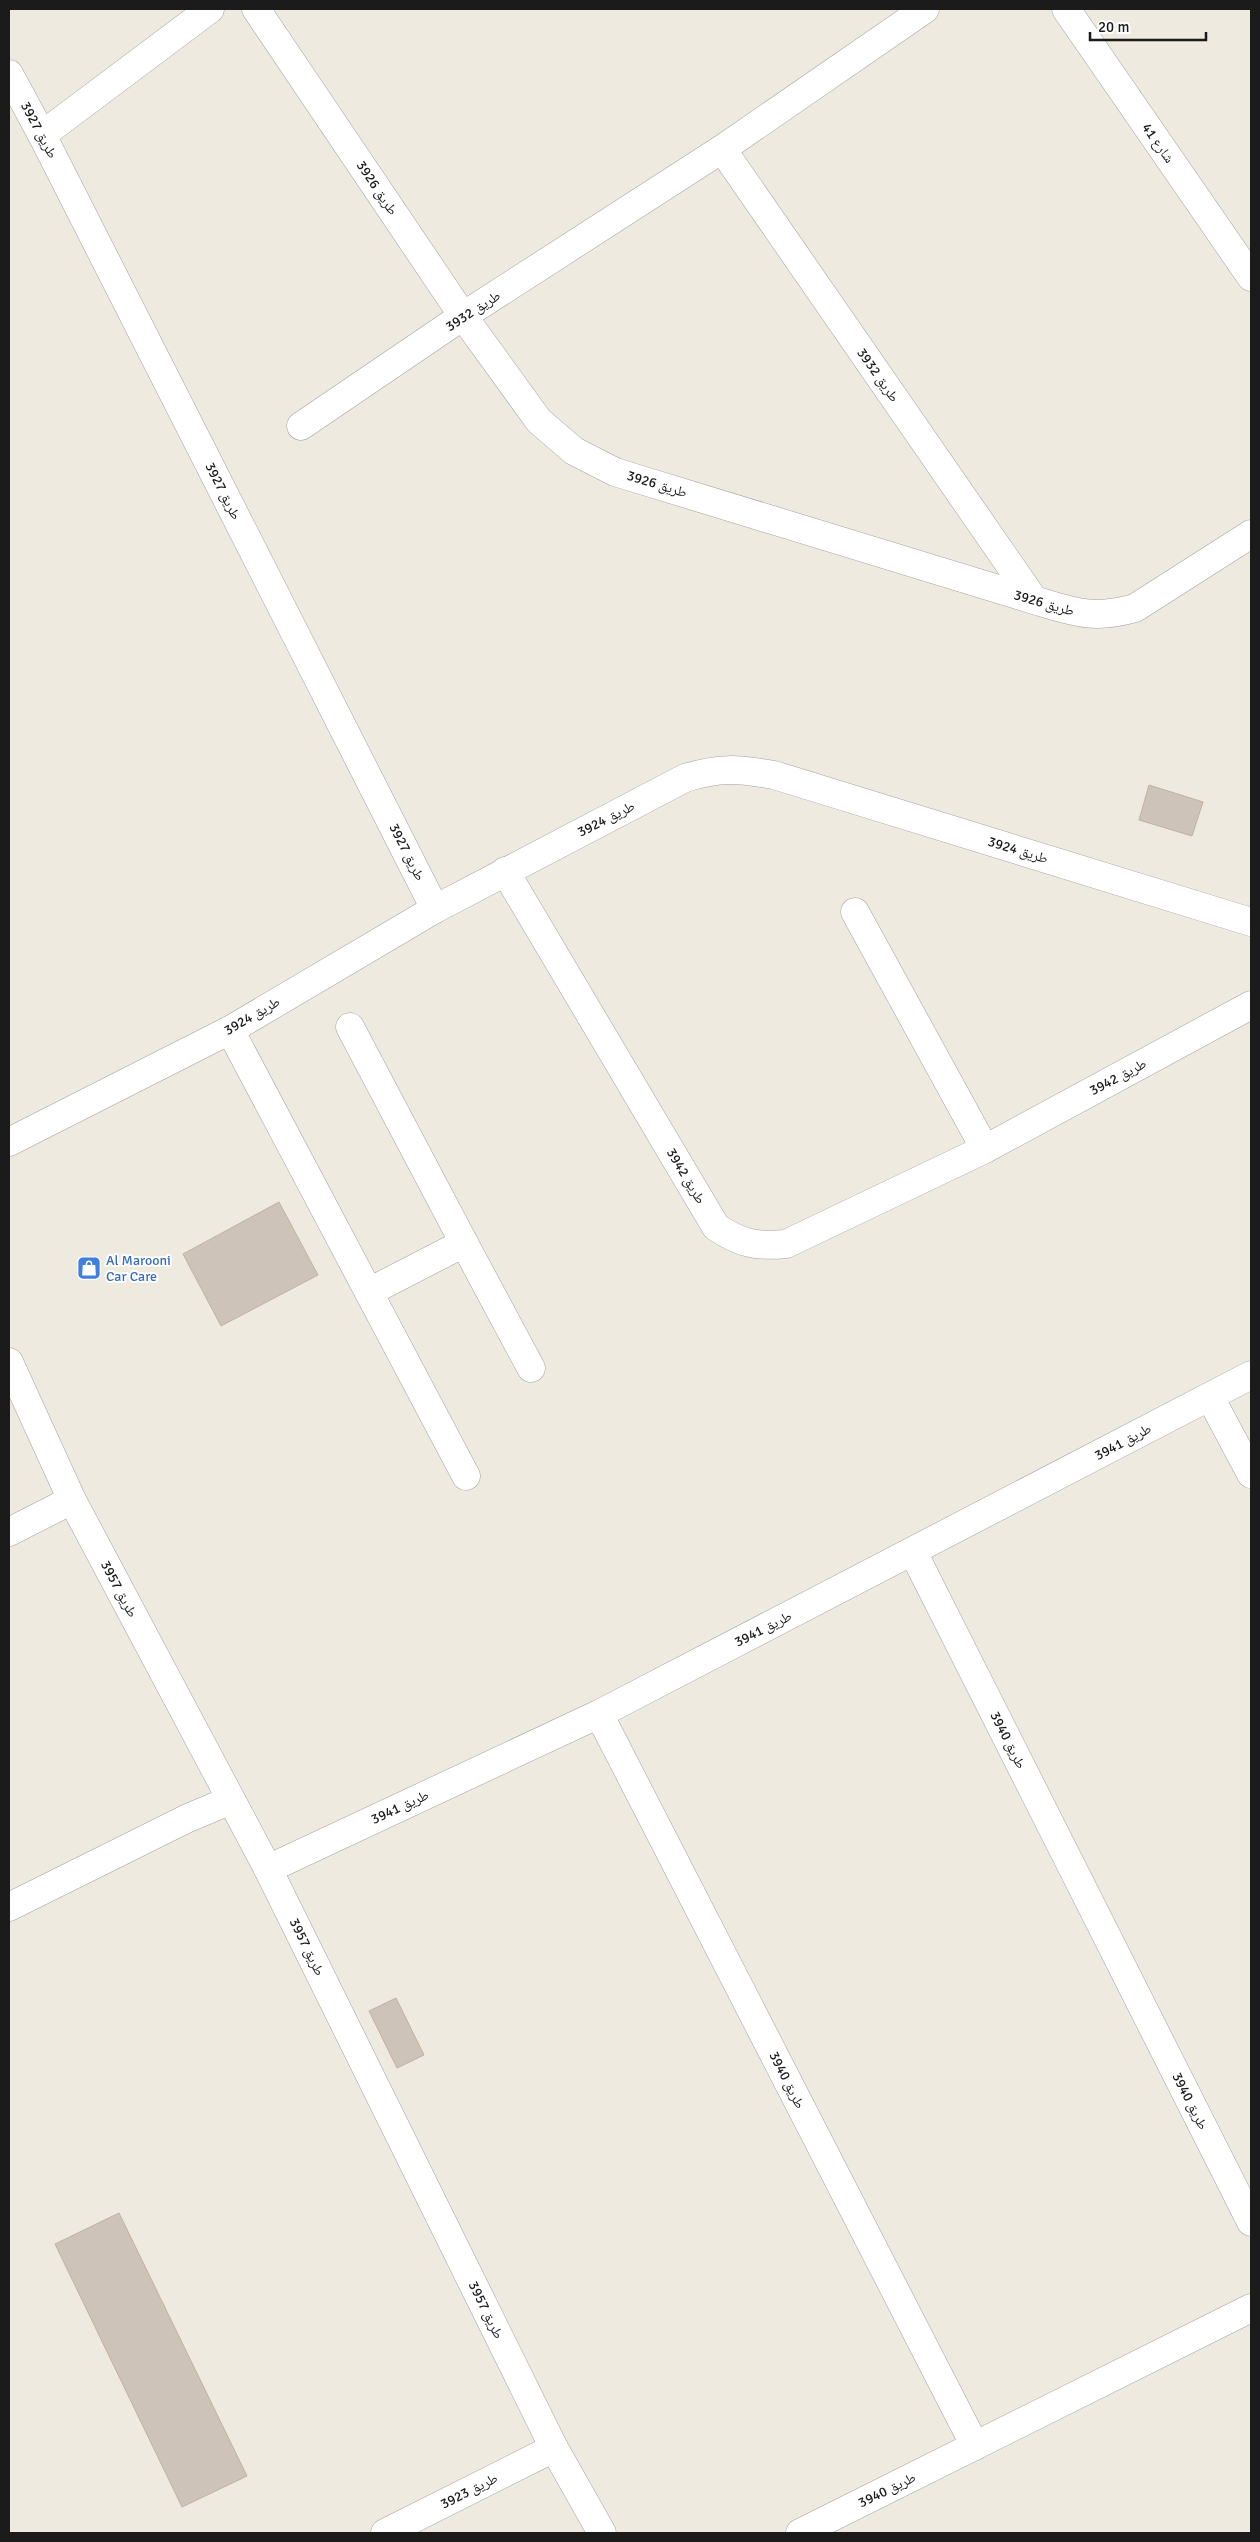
<svg xmlns="http://www.w3.org/2000/svg" width="1260" height="2542" font-family="Signika,'Noto Naskh Arabic',sans-serif">
  <rect width="100%" height="100%" fill="#eeeadf"/>
  <!-- building -->
  <g fill="#cec3b8" stroke="#c1b0a0">
    <polygon points="1149,785 1203,802 1192,836 1139,820"/>
    <polygon points="279,1202 318,1275 221,1326 183,1254"/>
    <polygon points="396,1998 424,2055 397,2068 369,2011"/>
    <polygon points="119,2213 247,2476 182,2507 55,2244"/>
  </g>
  <g fill="none" stroke-linecap="round" stroke-linejoin="round">
    <!-- minor casing -->
    <g stroke="#a2a2a2" stroke-width="29">
      <g id="minor">
        <path d="M256,9L463,316L539,421L574,451L615,472L1034,600C1074,612 1093,620 1135,608L1251,534"/>
        <polyline points="1066,9 1251,277"/>
        <polyline points="9,74 42,135 435,909"/>
        <polyline points="42,135 210,9"/>
        <polyline points="722,149 1034,600"/>
        <polyline points="301,426 463,316 722,149 925,9"/>
        <path d="M505,871L716,1227C740,1243 756,1247 786,1244L985,1149L1251,1005"/>
        <polyline points="855,912 985,1149"/>
        <polyline points="350,1027 464,1243 369,1292"/>
        <polyline points="230,1030 466,1476"/>
        <path d="M9,1142L230,1030L435,909L685,778C721,767 737,769 774,775L1251,922"/>
        <polyline points="464,1243 531,1368"/>
        <polyline points="9,1362 72,1500 268,1869 554,2448 602,2533"/>
        <polyline points="1210,1397 1251,1474"/>
        <polyline points="9,1532 72,1500"/>
        <polyline points="913,1552 1251,2222"/>
        <polyline points="599,1714 975,2446"/>
        <polyline points="268,1869 599,1714 1251,1375"/>
        <polyline points="9,1907 188,1818 231,1800"/>
        <polyline points="385,2533 554,2448"/>
        <polyline points="800,2533 1251,2308"/>
      </g>
    </g>
    <!-- minor -->
    <use href="#minor" stroke="#fff" stroke-width="28"/>
  </g>
  <!-- icons -->
  <defs>
    <g id="shop-square" transform="scale(1.25)"><rect x="-9" y="-9" width="18" height="18" rx="4" fill="#3f7fe0" stroke="#fff"/><path d="M-5-2.5h2.3a2.7 3.5 0 0 1 5.4 0H5L5.5 6h-11ZM-1.5-2.5h3a1.5 2.3 0 0 0-3 0Z" fill="#fff"/></g>
  </defs>
  <g fill-rule="evenodd">
    <use href="#shop-square" x="89" y="1268"/>
  </g>
  <g text-anchor="middle" dominant-baseline="central" stroke-width="4" stroke-linejoin="round" paint-order="stroke">
    <!-- street labels -->
    <g font-size="14" fill="#1b1b1b" stroke="#fff">
      <text transform="translate(39 130) rotate(62)">طريق 3927</text>
      <text transform="translate(1158 143) rotate(55)">شارع 41</text>
      <text transform="translate(377 188) rotate(56)">طريق 3926</text>
      <text transform="translate(473 311) rotate(-33)">طريق 3932</text>
      <text transform="translate(878 375) rotate(55)">طريق 3932</text>
      <text transform="translate(657 484) rotate(17)">طريق 3926</text>
      <text transform="translate(223 491) rotate(63)">طريق 3927</text>
      <text transform="translate(1044 603) rotate(16)">طريق 3926</text>
      <text transform="translate(606 819) rotate(-27)">طريق 3924</text>
      <text transform="translate(1018 850) rotate(17)">طريق 3924</text>
      <text transform="translate(407 852) rotate(63)">طريق 3927</text>
      <text transform="translate(252 1016) rotate(-30)">طريق 3924</text>
      <text transform="translate(1118 1077) rotate(-28)">طريق 3942</text>
      <text transform="translate(686 1176) rotate(59)">طريق 3942</text>
      <text transform="translate(1123 1442) rotate(-28)">طريق 3941</text>
      <text transform="translate(119 1589) rotate(62)">طريق 3957</text>
      <text transform="translate(763 1629) rotate(-27)">طريق 3941</text>
      <text transform="translate(1008 1740) rotate(63)">طريق 3940</text>
      <text transform="translate(400 1807) rotate(-25)">طريق 3941</text>
      <text transform="translate(307 1947) rotate(64)">طريق 3957</text>
      <text transform="translate(787 2080) rotate(63)">طريق 3940</text>
      <text transform="translate(1190 2101) rotate(63)">طريق 3940</text>
      <text transform="translate(486 2310) rotate(64)">طريق 3957</text>
      <text transform="translate(887 2490) rotate(-26)">طريق 3940</text>
      <text transform="translate(469 2491) rotate(-27)">طريق 3923</text>
    </g>
    <!-- shop labels -->
    <g font-size="14" fill="#366cbe" stroke="#fff" text-anchor="start">
      <text x="106" y="1260">Al Marooni<tspan x="106" dy="16">Car Care</tspan></text>
    </g>
  </g>
  <!-- border -->
  <rect width="1260" height="2542" fill="none" stroke="#1b1b1b" stroke-width="20"/>
  <!-- scale -->
  <path d="M1090 32v8h116v-8" fill="none" stroke="#1b1b1b" stroke-width="2.5"/>
  <text x="1098" y="32" font-size="15" fill="#1b1b1b" stroke="#ffffff" stroke-width="4" paint-order="stroke">20 m</text>
</svg>
